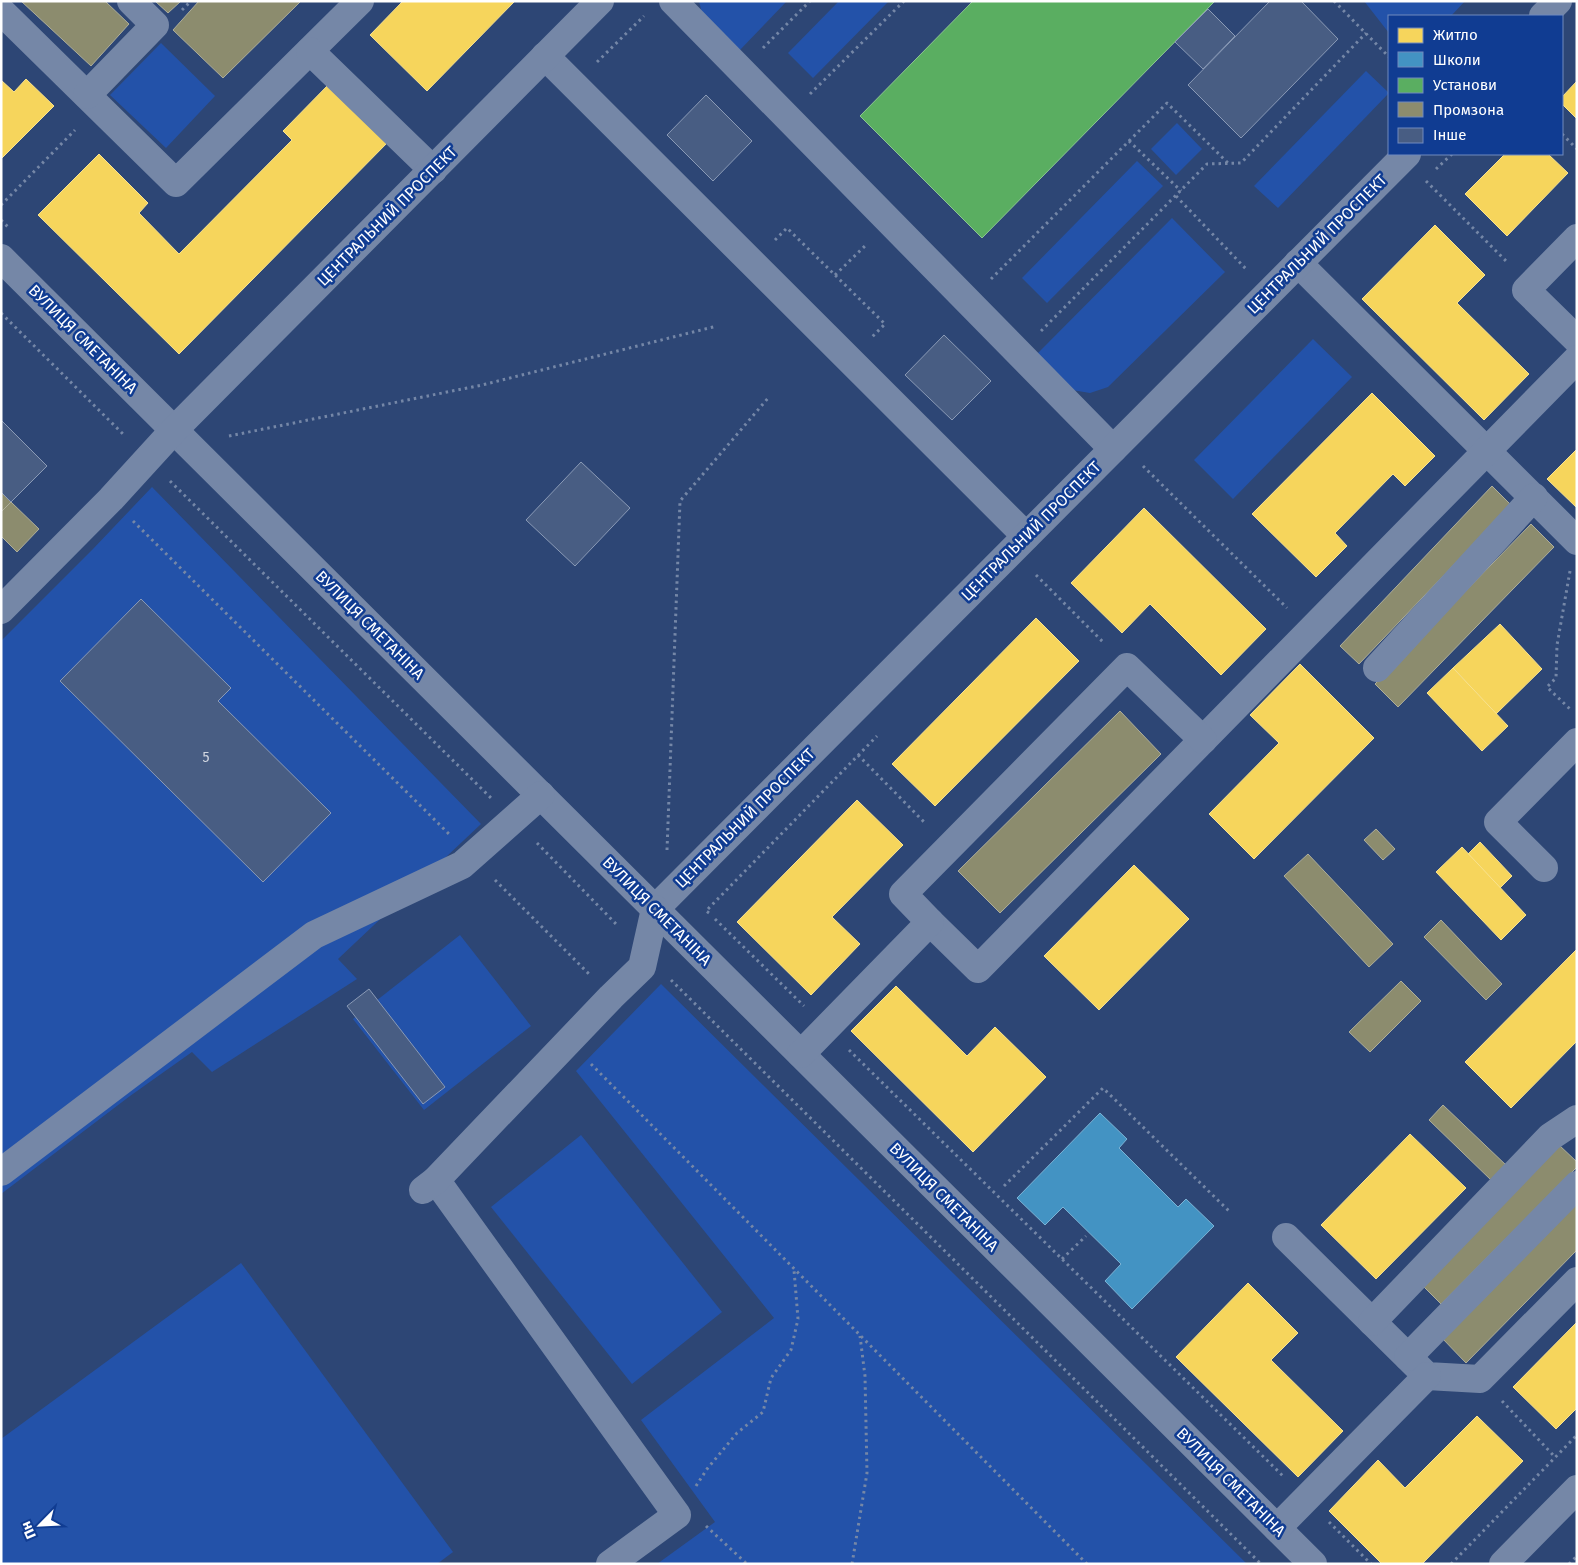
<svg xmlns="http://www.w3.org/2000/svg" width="1578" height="1565" font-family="'Fira Sans',sans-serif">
  <rect width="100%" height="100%" fill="#2d4675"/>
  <!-- green -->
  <g fill="#2352a9">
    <polygon points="699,1 787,1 738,52 703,18"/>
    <polygon points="839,1 889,1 813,78 788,53"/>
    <polygon points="1364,1 1465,1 1451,16 1389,16 1389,33"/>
    <polygon points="161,43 215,96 166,148 110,95"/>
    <polygon points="1366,71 1389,93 1278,208 1254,186"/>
    <polygon points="1177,123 1202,149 1176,175 1151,149"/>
    <polygon points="1137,161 1163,186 1047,303 1022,278"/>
    <polygon points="1172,218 1225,272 1108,387 1090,393 1072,390 1037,354"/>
    <polygon points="1313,339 1352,377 1233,499 1194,460"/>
    <polygon points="152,487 481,824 338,959 357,979 212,1072 192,1052 130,1096 1,1194 1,641 93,549"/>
    <polygon points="460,935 531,1026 424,1110 353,1019"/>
    <polygon points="661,984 1247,1564 657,1564 715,1522 641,1420 774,1318 576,1071"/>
    <polygon points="581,1135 722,1312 632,1384 491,1207"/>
    <polygon points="241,1263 453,1552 437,1564 1,1564 1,1439"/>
  </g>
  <!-- homes -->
  <g fill="#f6d55c" stroke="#f9e28d">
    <polygon points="403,1 515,1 427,91 370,35"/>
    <polygon points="26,79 54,106 1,159 1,80 14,92"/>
    <polygon points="332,81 391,139 179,354 38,215 99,154 148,203 139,213 179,254 292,140 283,131"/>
    <polygon points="1577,81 1577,119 1562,104 1562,97"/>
    <polygon points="1505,154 1548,154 1568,173 1507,236 1465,194"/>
    <polygon points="1435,225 1485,275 1457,303 1529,374 1484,420 1362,299"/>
    <polygon points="1372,393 1435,456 1405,486 1393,474 1335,533 1347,546 1316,577 1252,514"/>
    <polygon points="1577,449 1577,508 1547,479"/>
    <polygon points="1144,508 1266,629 1221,675 1150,604 1122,633 1071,583"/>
    <polygon points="1036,618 1079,661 935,806 892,764"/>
    <polygon points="1500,624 1542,669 1496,714 1453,668"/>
    <polygon points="1300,664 1374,738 1254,859 1209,814 1279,743 1250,715"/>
    <polygon points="1453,668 1508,726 1482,751 1427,693"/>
    <polygon points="857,800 903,845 832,917 860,944 811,995 737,922"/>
    <polygon points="1480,842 1512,876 1500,888 1468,854"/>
    <polygon points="1462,847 1526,915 1501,940 1436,872"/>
    <polygon points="1134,865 1189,919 1099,1010 1044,956"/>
    <polygon points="1577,949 1577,1041 1511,1108 1465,1062"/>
    <polygon points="896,986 967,1056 995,1027 1046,1077 973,1152 851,1031"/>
    <polygon points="1410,1134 1466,1188 1376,1279 1321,1225"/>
    <polygon points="1248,1283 1298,1333 1271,1360 1343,1431 1298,1477 1176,1357"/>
    <polygon points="1577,1322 1577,1408 1556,1429 1513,1387"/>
    <polygon points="1477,1416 1523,1461 1422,1564 1382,1564 1329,1511 1378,1460 1405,1488"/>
  </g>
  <!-- schools -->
  <polygon fill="#4393c3" stroke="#7bb3d5" points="1100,1113 1127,1139 1119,1148 1178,1207 1186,1199 1214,1226 1132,1309 1105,1281 1121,1264 1063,1207 1045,1225 1017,1198"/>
  <!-- public -->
  <polygon fill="#5aae61" stroke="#8cc690" points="973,1 1215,1 982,238 860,116"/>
  <!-- industry -->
  <g fill="#8c8c6e" stroke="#aeae9a">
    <polygon points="21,1 105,1 129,24 91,66"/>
    <polygon points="155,1 181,1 168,13"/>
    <polygon points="199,1 301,1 223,78 173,30"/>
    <polygon points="1492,486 1511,505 1359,664 1340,646"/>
    <polygon points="1,492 11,502 1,512"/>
    <polygon points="11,502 39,529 17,552 1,536 1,512"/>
    <polygon points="1531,524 1554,547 1398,707 1375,684"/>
    <polygon points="1120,711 1161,754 1000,913 958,871"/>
    <polygon points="1376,829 1395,849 1383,860 1364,840"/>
    <polygon points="1308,854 1393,944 1369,967 1284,876"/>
    <polygon points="1441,920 1502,984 1486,1000 1424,937"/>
    <polygon points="1401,981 1421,1001 1370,1052 1349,1032"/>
    <polygon points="1443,1105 1507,1166 1492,1181 1429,1120"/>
    <polygon points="1558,1144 1577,1162 1577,1167 1441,1304 1420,1283"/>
    <polygon points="1577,1199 1577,1250 1466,1363 1441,1337"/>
  </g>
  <!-- building -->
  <g fill="#485d83" stroke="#8a9ab6">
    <polygon points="1270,1 1301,1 1338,39 1241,138 1188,85"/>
    <polygon points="1208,9 1235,36 1203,69 1175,42"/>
    <polygon points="706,95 752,141 713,181 667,135"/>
    <polygon points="944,335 991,381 952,420 905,375"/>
    <polygon points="1,420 47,466 11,502 1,492"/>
    <polygon points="581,462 630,508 575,566 526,520"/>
    <polygon points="141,599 231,688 218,701 331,813 263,882 60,681"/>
    <polygon points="369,989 445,1087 423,1104 347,1006"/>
  </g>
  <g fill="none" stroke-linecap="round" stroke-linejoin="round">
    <!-- path -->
    <g stroke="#7587a7" stroke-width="3" stroke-dasharray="2.5 4" stroke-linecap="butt">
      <polyline points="1334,1 1389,57"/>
      <polyline points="182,10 191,1"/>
      <polyline points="763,48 810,1"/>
      <polyline points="597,62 644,16"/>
      <polyline points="810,94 904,1"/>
      <polyline points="1562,134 1577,149"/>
      <polyline points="1129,141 1167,103 1228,163"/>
      <polyline points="1436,169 1452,154"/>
      <polyline points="1426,181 1508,263"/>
      <polyline points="1176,196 1247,270"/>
      <polyline points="1,205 75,130"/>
      <polyline points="1,220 8,227"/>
      <polyline points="775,240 787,228 885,324 871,338"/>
      <polyline points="835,275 867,244"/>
      <polyline points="991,279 1129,141 1181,191"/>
      <polyline points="1,313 125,436"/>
      <polyline points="1041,331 1207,164 1241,163 1366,33"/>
      <polyline points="229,436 482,385 717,326"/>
      <polyline points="1143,466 1287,608"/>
      <polyline points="170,481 491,798"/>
      <polyline points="133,521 450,835"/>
      <polyline points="1570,571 1557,645 1556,678 1547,687 1571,710"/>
      <polyline points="1036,575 1104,643"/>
      <polyline points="858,755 926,824"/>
      <polyline points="537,843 618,926"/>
      <polyline points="667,850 680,501 769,397"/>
      <polyline points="495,880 589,974"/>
      <polyline points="709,913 706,911 877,736"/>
      <polyline points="715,919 804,1006"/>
      <polyline points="671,980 1261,1564"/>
      <polyline points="849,1050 1284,1477"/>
      <polyline points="591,1064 1087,1564"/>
      <polyline points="1004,1186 1103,1088 1230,1212"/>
      <polyline points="1062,1259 1086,1236"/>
      <polyline points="1502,1401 1555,1457"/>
      <polyline points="696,1486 707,1469 737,1433 763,1412 771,1378 791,1350 798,1319 794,1270"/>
      <polyline points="1329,1522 1371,1564"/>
      <polyline points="706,1526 747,1564"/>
      <polyline points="852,1564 867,1473 865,1376 860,1336"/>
      <polyline points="1451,1564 1577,1435"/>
      <polyline points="1569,1564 1577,1556"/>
    </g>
    <!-- minor -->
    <g stroke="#7587a7" stroke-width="28">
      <polyline points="673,1 1113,449"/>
      <polyline points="1,11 176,183 360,1"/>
      <polyline points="1543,16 1558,1"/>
      <polyline points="310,51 433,170"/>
      <polyline points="545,56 1026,536"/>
      <polyline points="87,95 155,25 131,1"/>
      <polyline points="1577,238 1526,290 1577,340"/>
      <polyline points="1,258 1313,1564"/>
      <polyline points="1298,263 1577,541"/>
      <polyline points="1,610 111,499 174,430 600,1"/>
      <polyline points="1377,668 1534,497"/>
      <polyline points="1544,868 1498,822 1577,742"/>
      <polyline points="655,909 1407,154"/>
      <polyline points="930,922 978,969 1577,359"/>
      <polyline points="801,1054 930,922 903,894 1127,667 1203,740"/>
      <polyline points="1,1172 314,935 462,865 541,795"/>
      <polyline points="436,1180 677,1515 610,1564"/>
      <polyline points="423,1190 436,1180 611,997 642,967 655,909"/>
      <polyline points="1286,1237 1427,1376 1480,1379 1577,1281"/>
      <polyline points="1372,1322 1550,1137 1577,1119"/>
      <polyline points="1408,1357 1577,1185"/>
      <polyline points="1277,1528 1427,1376"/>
      <polyline points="1503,1564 1577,1489"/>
    </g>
  </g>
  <g text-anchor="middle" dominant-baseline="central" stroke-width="5" stroke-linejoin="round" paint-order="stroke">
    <!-- number labels -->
    <g font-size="14" fill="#d1d6e0">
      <text x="206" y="757">5</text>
    </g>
    <!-- street labels -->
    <g font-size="16" fill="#fff" stroke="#103c92">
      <text transform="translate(387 216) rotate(-45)">ЦЕНТРАЛЬНИЙ ПРОСПЕКТ</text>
      <text transform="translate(1317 244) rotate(-45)">ЦЕНТРАЛЬНИЙ ПРОСПЕКТ</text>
      <text transform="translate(83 339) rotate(45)">ВУЛИЦЯ СМЕТАНІНА</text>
      <text transform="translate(1031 531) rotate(-45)">ЦЕНТРАЛЬНИЙ ПРОСПЕКТ</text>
      <text transform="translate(370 625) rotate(45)">ВУЛИЦЯ СМЕТАНІНА</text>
      <text transform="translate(745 818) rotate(-45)">ЦЕНТРАЛЬНИЙ ПРОСПЕКТ</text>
      <text transform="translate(657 911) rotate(45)">ВУЛИЦЯ СМЕТАНІНА</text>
      <text transform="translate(944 1197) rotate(45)">ВУЛИЦЯ СМЕТАНІНА</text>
      <text transform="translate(1231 1482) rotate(45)">ВУЛИЦЯ СМЕТАНІНА</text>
    </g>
  </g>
  <!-- border -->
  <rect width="1578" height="1565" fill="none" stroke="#ffffff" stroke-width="5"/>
  <!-- legend -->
  <rect x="1388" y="15" width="175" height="140" fill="#103c92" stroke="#708abe"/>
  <rect x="1398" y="28" width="25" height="15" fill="#f6d55c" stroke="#708abe"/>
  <text x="1433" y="40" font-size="15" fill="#ffffff">Житло</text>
  <rect x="1398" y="52" width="25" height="15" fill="#4393c3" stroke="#708abe"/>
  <text x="1433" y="65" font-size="15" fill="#ffffff">Школи</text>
  <rect x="1398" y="78" width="25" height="15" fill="#5aae61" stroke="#708abe"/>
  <text x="1433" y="90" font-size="15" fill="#ffffff">Установи</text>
  <rect x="1398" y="102" width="25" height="15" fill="#8c8c6e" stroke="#708abe"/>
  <text x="1433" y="115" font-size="15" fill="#ffffff">Промзона</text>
  <rect x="1398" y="128" width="25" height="15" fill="#485d83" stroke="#708abe"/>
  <text x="1433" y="140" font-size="15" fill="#ffffff">Інше</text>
  <!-- north arrow -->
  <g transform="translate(40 1525) rotate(246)" stroke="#103c92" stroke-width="4" paint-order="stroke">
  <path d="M0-4L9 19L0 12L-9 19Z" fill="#ffffff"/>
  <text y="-8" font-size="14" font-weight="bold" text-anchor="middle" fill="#ffffff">Пн</text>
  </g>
</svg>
